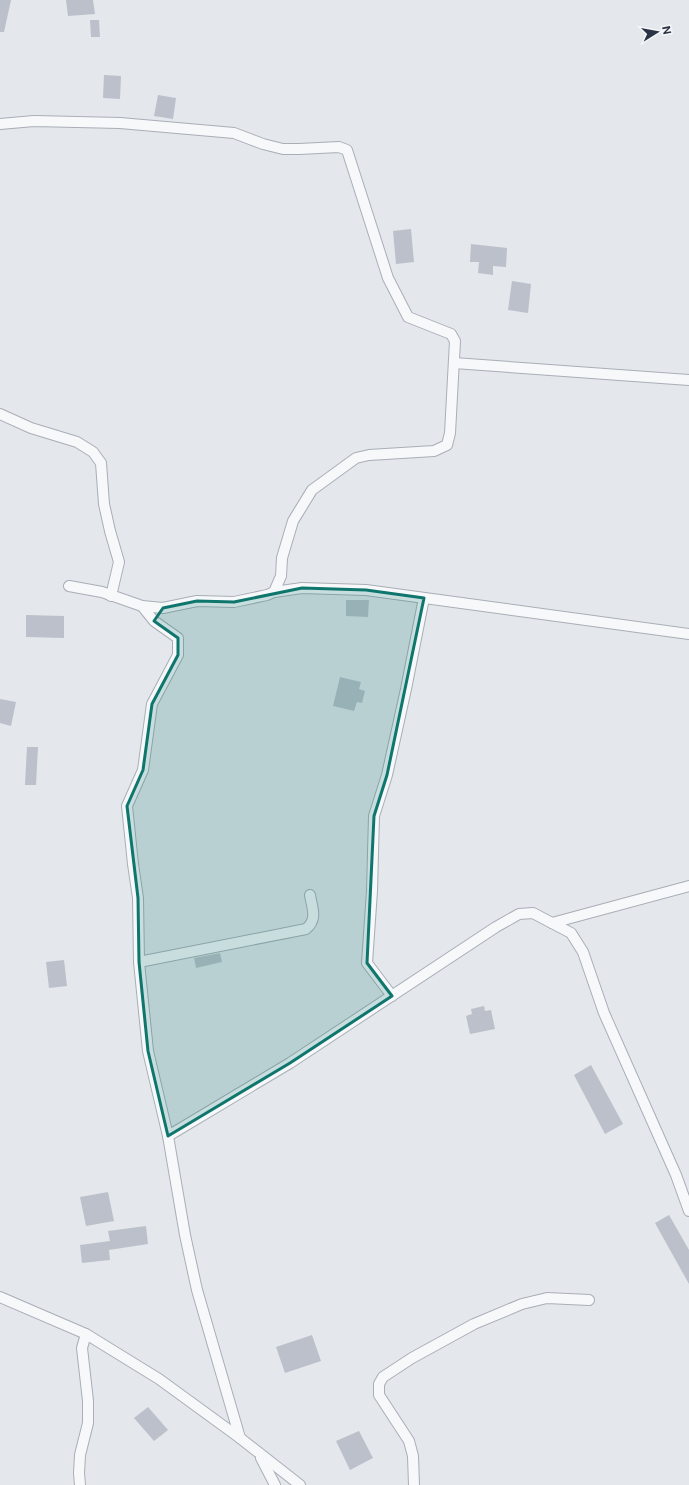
<svg xmlns="http://www.w3.org/2000/svg" width="689" height="1485" font-family="'Public Sans',sans-serif">
  <rect width="100%" height="100%" fill="#e4e7ec"/>
  <!-- building -->
  <g fill="#bbc0ca">
    <polygon points="0,0 11,0 4,32 0,32"/>
    <polygon points="66,0 93,0 95,14 68,16"/>
    <polygon points="90,20 99,20 100,37 91,37"/>
    <polygon points="104,75 121,76 120,99 103,98"/>
    <polygon points="158,95 176,98 173,119 154,116"/>
    <polygon points="411,229 414,262 396,264 393,231"/>
    <polygon points="471,244 507,248 506,267 493,266 493,275 478,273 479,262 470,262"/>
    <polygon points="512,281 531,284 528,313 508,310"/>
    <polygon points="346,600 369,600 368,617 346,616"/>
    <polygon points="26,615 64,616 64,638 26,637"/>
    <polygon points="340,677 361,682 359,689 365,691 362,703 357,702 354,711 333,706"/>
    <polygon points="0,699 16,702 11,726 0,723"/>
    <polygon points="27,747 38,747 36,785 25,785"/>
    <polygon points="220,953 222,962 196,968 194,958"/>
    <polygon points="64,960 67,986 49,988 46,962"/>
    <polygon points="484,1006 485,1011 491,1010 495,1029 470,1034 466,1016 472,1014 471,1009"/>
    <polygon points="591,1065 623,1124 605,1134 574,1075"/>
    <polygon points="108,1192 114,1221 86,1226 80,1197"/>
    <polygon points="669,1215 689,1250 689,1284 655,1223"/>
    <polygon points="146,1226 148,1244 109,1250 110,1260 82,1263 80,1245 110,1241 108,1231"/>
    <polygon points="312,1335 321,1361 285,1373 276,1347"/>
    <polygon points="148,1407 168,1430 154,1441 134,1418"/>
    <polygon points="359,1431 373,1458 350,1470 336,1441"/>
  </g>
  <g fill="none" stroke-linecap="round" stroke-linejoin="round">
    <!-- minor casing -->
    <g stroke="#a9aeb7" stroke-width="12">
      <g id="minor">
        <polyline points="0,124 34,121 120,123 234,133 263,144 283,149 299,149 339,147 347,150 388,278 408,317 451,334 455,341 450,433 447,445 434,451 369,455 356,458 312,490 293,521 282,558 281,576 274,592 267,595 234,602 197,601 163,608 142,606 102,592 69,586"/>
        <polyline points="454,363 689,380"/>
        <polyline points="0,414 31,428 77,442 93,452 101,463 104,504 110,531 119,562 111,596"/>
        <polyline points="274,592 302,588 366,590 689,634"/>
        <polyline points="142,606 154,621 178,638 178,655 152,704 143,770 127,806 133,864 138,898 139,962 148,1051 168,1136 185,1235 197,1290 240,1438"/>
        <polyline points="552,923 689,886"/>
        <path d="M139,962L306,929C318,919 312,908 310,895"/>
        <polyline points="392,996 367,963 372,891 374,816 387,775 406,689 424,598"/>
        <polyline points="168,1136 290,1063 496,927 519,914 533,913 571,933 583,952 604,1013 676,1175 689,1211"/>
        <polyline points="0,1297 86,1334 159,1379 240,1438 300,1485"/>
        <polyline points="261,1458 275,1485"/>
        <polyline points="80,1485 79,1473 80,1455 88,1423 88,1401 82,1348 86,1334"/>
        <polyline points="414,1485 413,1456 409,1441 379,1395 379,1384 383,1377 412,1358 474,1324 522,1304 547,1298 589,1300"/>
      </g>
    </g>
    <!-- minor -->
    <use href="#minor" stroke="#f7f8fa" stroke-width="10"/>
  </g>
  <!-- marked area -->
  <path fill="#0f766e" fill-opacity="0.2" stroke="#0f766e" stroke-width="3" stroke-linejoin="round" d="M302,588L366,590L424,598L387,775L374,816L367,963L392,996L290,1063L168,1136L148,1051L139,962L138,898L127,806L143,770L152,704L178,655V638L154,621L163,608L197,601L234,602Z"/>
  <!-- north arrow -->
  <g transform="translate(657 32) rotate(79)" stroke="#f4f6f9" stroke-width="3" paint-order="stroke">
  <path d="M0-3L7 15L0 10L-7 15Z" fill="#2b3445"/>
  <text y="-6" font-size="11" font-weight="bold" text-anchor="middle" fill="#2b3445">N</text>
  </g>
</svg>
